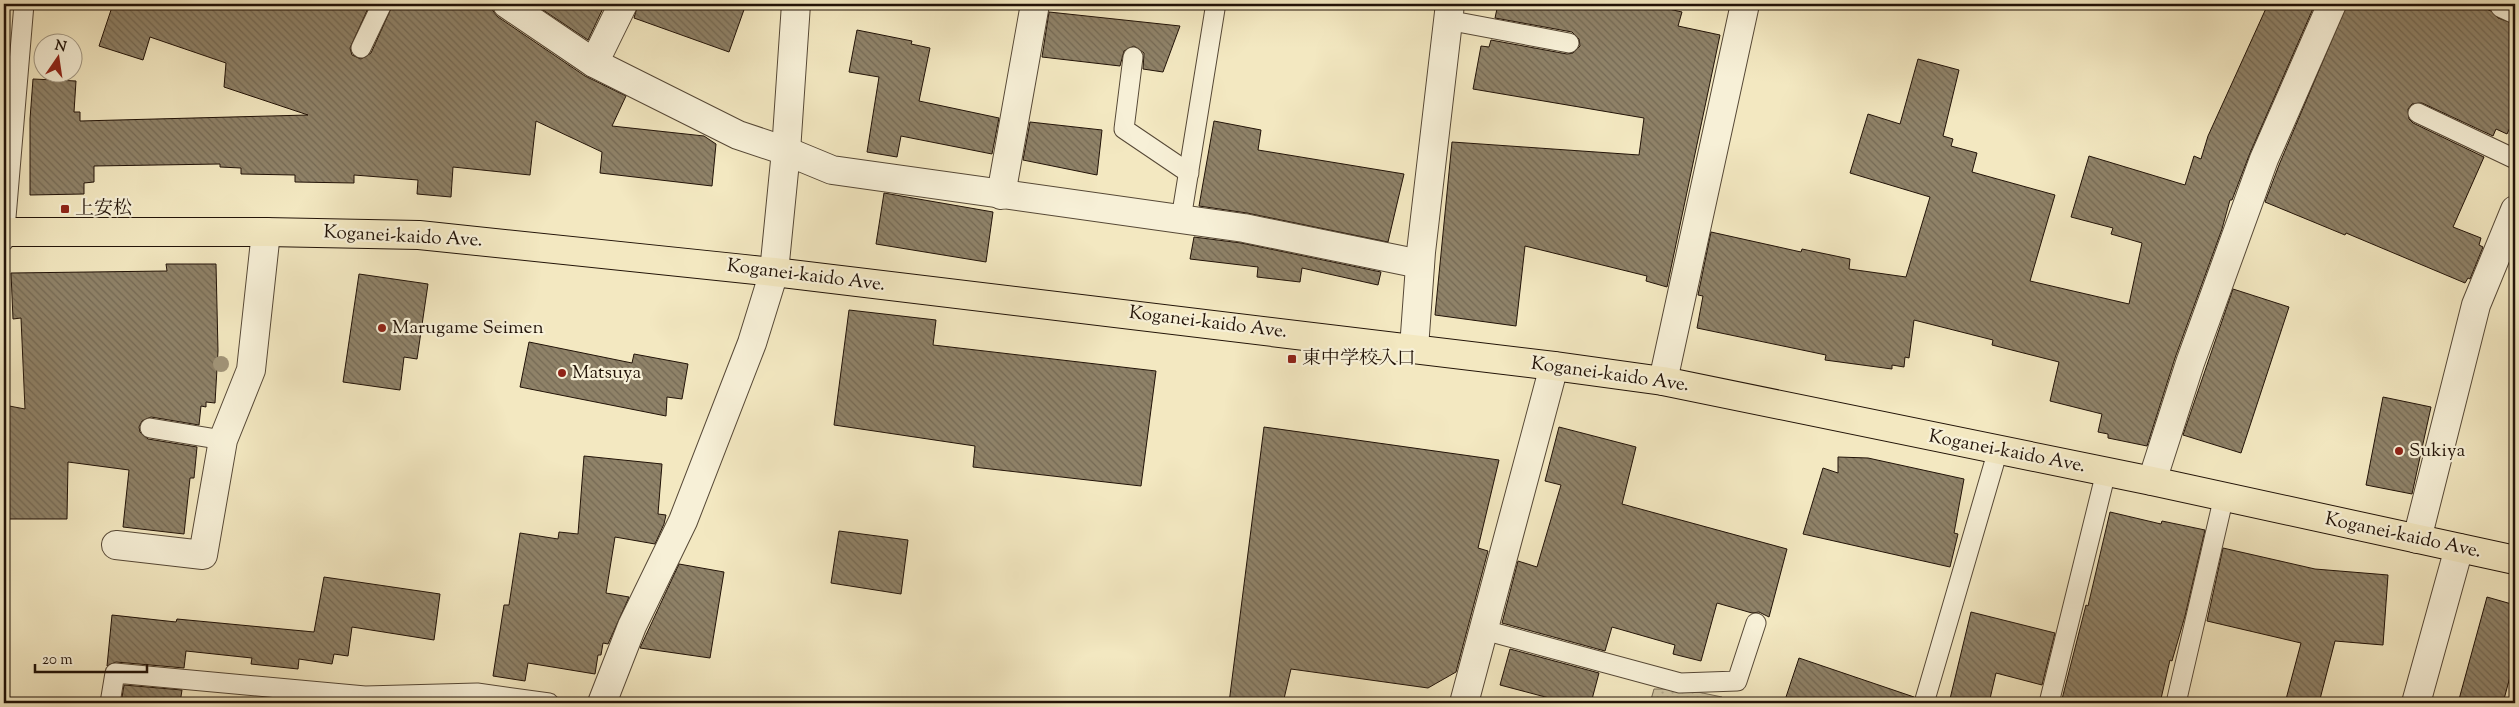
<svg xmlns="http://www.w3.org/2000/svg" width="2519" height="707" font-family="'Sorts Mill Goudy','Noto Serif JP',serif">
  <defs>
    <pattern id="grass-dots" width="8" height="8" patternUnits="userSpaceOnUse" patternTransform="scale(1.25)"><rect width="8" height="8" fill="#cfc4a2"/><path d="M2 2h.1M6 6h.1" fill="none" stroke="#b1a88a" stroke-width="1.8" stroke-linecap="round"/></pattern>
    <pattern id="building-back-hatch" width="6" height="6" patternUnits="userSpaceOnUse" patternTransform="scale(1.25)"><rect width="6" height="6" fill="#8f8268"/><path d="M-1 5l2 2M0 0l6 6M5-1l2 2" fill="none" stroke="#746954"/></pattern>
  </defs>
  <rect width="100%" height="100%" fill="#f3e8c1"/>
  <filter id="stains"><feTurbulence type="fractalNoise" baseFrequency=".004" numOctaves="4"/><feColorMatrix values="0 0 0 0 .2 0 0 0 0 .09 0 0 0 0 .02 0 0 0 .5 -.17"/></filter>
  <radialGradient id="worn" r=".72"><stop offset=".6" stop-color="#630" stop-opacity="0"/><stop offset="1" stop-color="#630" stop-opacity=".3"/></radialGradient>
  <!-- grass -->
  <polygon fill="url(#grass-dots)" stroke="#786c55" points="1654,689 1683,689 1722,697 1719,703 1650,703"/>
  <!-- building -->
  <g fill="url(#building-back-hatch)" stroke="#221308">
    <polygon points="113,4 370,4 350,48 352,55 361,59 371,53 393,4 492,4 493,11 498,17 585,76 626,96 612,126 704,136 716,144 712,186 600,173 602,152 536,121 530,175 453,167 451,197 417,194 418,180 354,175 354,183 295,182 295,175 241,174 241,168 220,167 220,164 94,166 94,182 84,183 84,194 30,195 30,119 33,79 76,81 74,112 80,112 80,121 308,115 224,87 226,63 150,37 143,60 99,46"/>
    <polygon points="534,4 605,4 588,40"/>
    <polygon points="638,4 746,4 729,52 634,18"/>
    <polygon points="1498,4 1647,4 1682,12 1678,26 1720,35 1667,287 1646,281 1647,276 1525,246 1516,326 1435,315 1452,142 1639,155 1644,118 1473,89 1481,46 1489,47 1491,40 1567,54 1573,53 1580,46 1579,39 1572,32 1495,18"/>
    <polygon points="2268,4 2315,4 2250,153 2232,200 2230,200 2222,229 2175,358 2147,446 2108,438 2108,434 2098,432 2102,414 2050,401 2059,362 1992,345 1993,340 1914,320 1909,358 1905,357 1904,367 1892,365 1892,369 1825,360 1826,355 1697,328 1703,296 1698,295 1711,232 1801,252 1802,249 1850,259 1849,269 1906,277 1930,197 1850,173 1868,114 1900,124 1918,59 1959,70 1943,136 1953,139 1951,146 1977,153 1972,172 2055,195 2030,281 2129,304 2142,243 2111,234 2113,228 2071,217 2089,156 2185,185 2194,156 2201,159 2208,136"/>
    <polygon points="2347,4 2475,4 2491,11 2498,18 2515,24 2515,117 2507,134 2496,129 2493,136 2422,103 2412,104 2408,109 2409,119 2413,123 2484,157 2453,227 2481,238 2479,245 2483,247 2470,279 2468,278 2465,283 2346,233 2345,235 2265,202 2279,165"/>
    <polygon points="1049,12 1180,26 1163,72 1143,69 1144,53 1134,46 1124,51 1120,66 1042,57"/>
    <polygon points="857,30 912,41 911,44 930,48 919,101 999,118 992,154 901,136 897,157 867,152 879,77 849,72"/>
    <polygon points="1214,121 1261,130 1258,150 1404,174 1388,242 1247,213 1199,206"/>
    <polygon points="1030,122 1102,130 1097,175 1023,160"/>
    <polygon points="884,193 993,212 986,262 876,244"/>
    <polygon points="1194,237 1241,243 1381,272 1378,285 1302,268 1300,282 1257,277 1258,267 1190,259"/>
    <polygon points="166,264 216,264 218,351 215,403 206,402 206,407 201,406 199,425 151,417 142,421 139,427 140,432 148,439 197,447 194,478 190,478 184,534 123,527 129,470 68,462 67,519 4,519 4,405 25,409 21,318 13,319 11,273 167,271"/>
    <polygon points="359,274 428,284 417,359 404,357 400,390 343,382"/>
    <polygon points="2233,289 2289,307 2241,453 2183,435"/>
    <polygon points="849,310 936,320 933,345 1156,371 1141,486 973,467 975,446 834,425"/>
    <polygon points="529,342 632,363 634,354 688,364 682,399 667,397 666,416 520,387"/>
    <polygon points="2383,397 2431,407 2412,494 2366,485"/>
    <polygon points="1264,427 1499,460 1478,548 1488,551 1456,672 1428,688 1291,669 1283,703 1229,703"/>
    <polygon points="1559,427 1636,447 1622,504 1787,549 1769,617 1759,612 1752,613 1717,603 1701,661 1673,654 1675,645 1612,627 1605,651 1502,623 1518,561 1537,567 1561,485 1545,481"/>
    <polygon points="584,456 662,464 658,514 666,515 664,524 655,544 615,537 606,593 629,597 608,644 603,643 601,655 598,655 595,674 528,663 525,681 493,676 504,605 509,605 520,533 558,539 559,532 578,534"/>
    <polygon points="1838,457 1868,458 1964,479 1954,533 1958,534 1950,567 1803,534 1823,468 1838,473"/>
    <polygon points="2110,512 2161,524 2162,521 2205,530 2185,616 2172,661 2170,660 2160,703 2061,703 2086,605 2088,606"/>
    <polygon points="839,531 908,540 901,594 831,583"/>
    <polygon points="2223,548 2315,569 2388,575 2383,645 2335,641 2319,703 2285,703 2301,643 2207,621"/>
    <polygon points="679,564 724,572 710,658 640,648"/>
    <polygon points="324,577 440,594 434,640 352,627 348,656 334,654 332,664 299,659 298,669 251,664 252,658 186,651 184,668 116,662 107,666 112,615 176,622 177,619 314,632"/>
    <polygon points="2487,597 2515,605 2515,658 2503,703 2458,703"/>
    <polygon points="1971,612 2055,633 2042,685 1996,673 1989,703 1949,703"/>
    <polygon points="1510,649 1599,673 1591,703 1568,703 1500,685"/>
    <polygon points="1799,658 1914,697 1913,703 1784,703"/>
    <polygon points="124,685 182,690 180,703 121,703"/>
  </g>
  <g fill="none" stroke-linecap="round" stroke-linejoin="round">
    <!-- service casing -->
    <g stroke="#564836" stroke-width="21">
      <g id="service">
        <polyline points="1447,20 1569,43"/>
        <polyline points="361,48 382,4"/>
        <polyline points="1133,57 1124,129 1189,173"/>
        <polyline points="2418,113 2515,159"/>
        <polyline points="1181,219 1215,9"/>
        <polyline points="4,241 24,4"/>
        <polyline points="150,428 223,440"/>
        <polyline points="1484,630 1680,683 1737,681 1756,623"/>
        <polyline points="110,703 115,673 365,696 477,693 549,703"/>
        <polyline points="1924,703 1998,450"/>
        <polyline points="2049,703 2106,472"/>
        <polyline points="2176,703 2224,496"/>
      </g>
    </g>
    <!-- minor casing -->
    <g stroke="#564836" stroke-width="30">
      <g id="minor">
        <polyline points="507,4 594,63 738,135 786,151 832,170 1244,228 1420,264"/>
        <polyline points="2504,4 2515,9"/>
        <polyline points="594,63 623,4"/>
        <polyline points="1001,195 1035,4"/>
        <polyline points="1414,348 1421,252 1450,4"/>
        <polyline points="1663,381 1745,4"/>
        <polyline points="2152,481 2190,363 2264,159 2332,4"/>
        <polyline points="2417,539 2476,305 2515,210"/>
        <polyline points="116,545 203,555 223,440 251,370 266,232"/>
        <polyline points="602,703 632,626 683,521 752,343 774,272"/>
        <polyline points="1464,703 1554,366"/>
        <polyline points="2416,703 2459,548"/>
      </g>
    </g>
    <!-- tertiary casing -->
    <g stroke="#564836" stroke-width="30">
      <polyline id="tertiary" points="774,272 786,151 796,4"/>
    </g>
    <!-- primary casing -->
    <g stroke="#221308" stroke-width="30">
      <polyline id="primary" points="4,232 266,232 419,235 774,272 1554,366 1663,381 2152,481 2515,560"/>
    </g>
    <!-- service -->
    <use href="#service" stroke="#f7f0d7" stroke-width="19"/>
    <!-- minor -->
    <use href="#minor" stroke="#f7f0d7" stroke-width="28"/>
    <!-- tertiary -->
    <use href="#tertiary" stroke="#f7f0d7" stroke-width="28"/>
    <!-- primary -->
    <use href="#primary" stroke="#f3e8c1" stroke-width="28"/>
  </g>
  <!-- trees -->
  <circle fill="#a29579" cx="221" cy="364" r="8"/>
  <!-- markers -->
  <g fill="#8f2418" stroke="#f7f0d7" stroke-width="2">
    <rect x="60" y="204" width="10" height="10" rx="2.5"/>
    <circle cx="382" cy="328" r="5"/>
    <rect x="1287" y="354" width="10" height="10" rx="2.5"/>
    <circle cx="562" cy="373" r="5"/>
    <circle cx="2399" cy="451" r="5"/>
  </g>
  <g text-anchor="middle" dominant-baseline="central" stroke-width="4.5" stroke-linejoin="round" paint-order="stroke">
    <!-- poi labels -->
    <g font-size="19" fill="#221308" stroke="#f7f0d7" text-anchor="start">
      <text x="75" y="209">上安松</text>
      <text x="392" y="328">Marugame Seimen</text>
      <text x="1302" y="359">東中学校入口</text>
      <text x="572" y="373">Matsuya</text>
      <text x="2409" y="451">Sukiya</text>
    </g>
    <!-- street labels -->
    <g font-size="19" fill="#221308" stroke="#f7f0d7">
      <text transform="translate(403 237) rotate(3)">Koganei-kaido Ave.</text>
      <text transform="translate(806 276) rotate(7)">Koganei-kaido Ave.</text>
      <text transform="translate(1208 323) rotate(7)">Koganei-kaido Ave.</text>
      <text transform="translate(1610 375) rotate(8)">Koganei-kaido Ave.</text>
      <text transform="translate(2007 452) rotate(11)">Koganei-kaido Ave.</text>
      <text transform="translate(2403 536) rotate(12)">Koganei-kaido Ave.</text>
    </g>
  </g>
  <!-- margin -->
  <rect width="2519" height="707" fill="none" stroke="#f3e8c1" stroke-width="20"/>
  <rect x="5" y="5" width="2509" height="697" fill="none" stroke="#221308" stroke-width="2.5"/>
  <rect x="10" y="10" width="2499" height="687" fill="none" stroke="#221308"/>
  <!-- north arrow -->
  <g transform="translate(58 58) rotate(13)"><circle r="24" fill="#f7f0d7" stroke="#a29884"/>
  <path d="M0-4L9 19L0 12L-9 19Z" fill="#8f2418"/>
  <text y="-8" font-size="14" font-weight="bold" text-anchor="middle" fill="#221308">N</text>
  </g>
  <!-- scale -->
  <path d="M35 664v8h112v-8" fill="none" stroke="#221308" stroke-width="2.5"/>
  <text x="42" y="664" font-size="15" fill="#221308" stroke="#f7f0d7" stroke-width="4" paint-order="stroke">20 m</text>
  <rect width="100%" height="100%" filter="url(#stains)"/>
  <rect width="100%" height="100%" fill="url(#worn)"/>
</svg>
